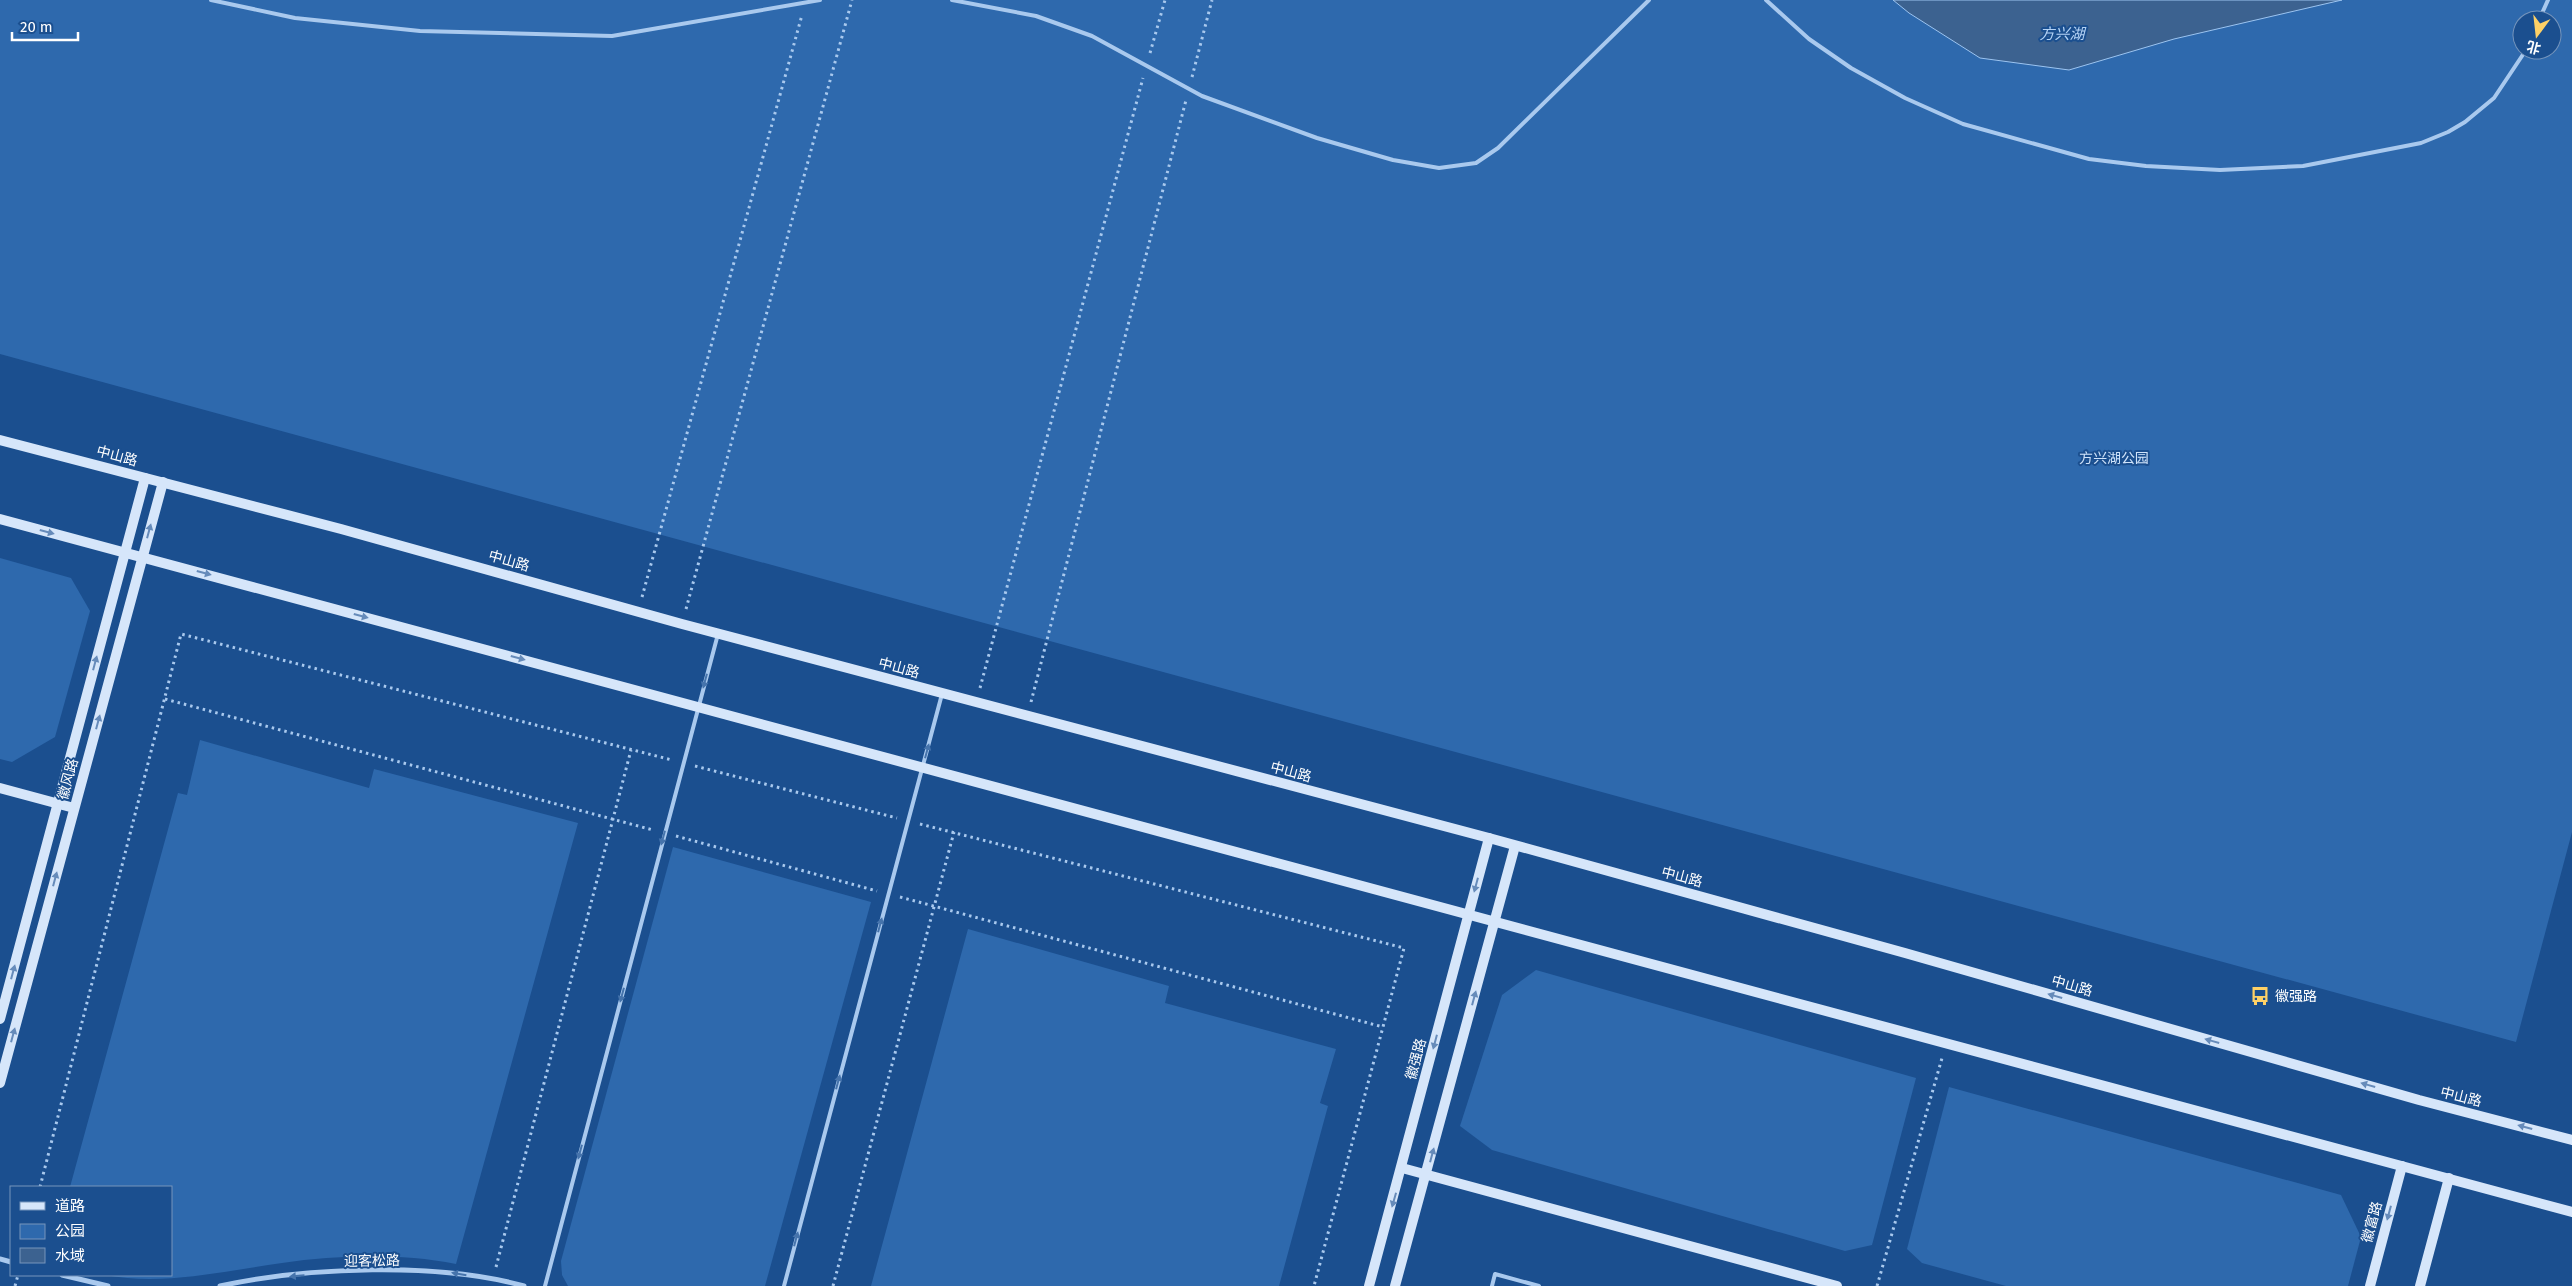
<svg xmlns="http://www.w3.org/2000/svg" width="2572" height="1286" font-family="'Fira Sans','Noto Sans SC',sans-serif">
  <rect width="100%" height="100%" fill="#1b4f8f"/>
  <!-- green -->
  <g fill="#2e69ad" fill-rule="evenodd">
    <path d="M0,0H2572V832L2516,1042L0,354ZM2522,20H2552V50H2522Z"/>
    <polygon points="0,558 71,578 90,611 55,737 12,762 0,759"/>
    <path d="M200,740L369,788L374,769L578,823L456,1264C399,1253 339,1255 282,1263C224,1271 164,1286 105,1275H171V1187H70L178,793L187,795Z"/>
    <polygon points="673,847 871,902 765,1286 568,1286 562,1275 561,1261"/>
    <polygon points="968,929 1169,986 1165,1003 1336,1049 1320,1103 1328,1106 1279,1286 871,1286"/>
    <polygon points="1536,970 1916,1078 1872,1245 1845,1251 1492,1150 1460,1126 1502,995"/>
    <polygon points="1949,1087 2341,1195 2361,1237 2348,1286 2006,1286 1922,1263 1907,1249"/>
  </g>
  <!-- water -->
  <polygon fill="#3c6290" stroke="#9cc4f0" points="1893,0 2342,0 2174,39 2069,70 1980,58 1909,13"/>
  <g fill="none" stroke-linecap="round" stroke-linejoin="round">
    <!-- path -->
    <g stroke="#a9c9ee" stroke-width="3" stroke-dasharray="2.5 4" stroke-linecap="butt">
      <polyline points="1150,53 1165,0"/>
      <polyline points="1192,77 1212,0"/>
      <polyline points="642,597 802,15"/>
      <polyline points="686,609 852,0"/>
      <polyline points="980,688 1143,78"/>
      <polyline points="165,699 653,830"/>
      <polyline points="1031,702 1186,100"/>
      <polyline points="695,766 897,818"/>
      <polyline points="920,824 1404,948 1314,1286"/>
      <polyline points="676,836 877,891"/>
      <polyline points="900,897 1383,1027"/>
      <polyline points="40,1187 181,634 672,760"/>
      <polyline points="496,1267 631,750"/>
      <polyline points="15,1286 18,1275"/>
      <polyline points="833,1286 954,832"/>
      <polyline points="1877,1286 1942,1058"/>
    </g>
    <!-- lane -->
    <g stroke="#a9c9ee" stroke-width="4">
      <polyline points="211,0 295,18 420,31 612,36 820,0"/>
      <polyline points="952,0 1036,16 1092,36 1202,96 1317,138 1393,160 1439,168 1476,163 1498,148 1649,0"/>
      <polyline points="1766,0 1809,39 1851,68 1905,98 1963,124 2089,159 2146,166 2220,170 2303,166 2421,143 2448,132 2465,122 2494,98 2526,50"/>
      <polyline points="2539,20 2548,0"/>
      <polyline points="545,1286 718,634"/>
      <polyline points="784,1286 942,694"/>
      <polyline points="1492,1286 1495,1274 1539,1286"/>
    </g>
    <!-- street -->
    <g stroke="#a9c9ee" stroke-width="5">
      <polyline points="0,1259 11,1262"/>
      <polyline points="62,1275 108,1286"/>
      <path d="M220,1286C307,1267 438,1262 524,1286"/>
    </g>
    <!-- secondary -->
    <g stroke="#d6e6fa" stroke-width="10">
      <polyline points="0,440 341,529 682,624 1489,838 1905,953 2419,1100 2572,1140"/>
      <polyline points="0,519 2572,1212"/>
      <polyline points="0,788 74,808"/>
      <polyline points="0,1019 145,478"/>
      <polyline points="0,1083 163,482"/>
      <polyline points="1402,1168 1837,1286"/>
      <polyline points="1369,1286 1489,838"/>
      <polyline points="1395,1286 1515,846"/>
      <polyline points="2370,1286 2402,1166"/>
      <polyline points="2420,1286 2449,1178"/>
    </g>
  </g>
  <!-- one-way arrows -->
  <defs><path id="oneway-solid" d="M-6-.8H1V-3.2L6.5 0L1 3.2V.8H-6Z" transform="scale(1.25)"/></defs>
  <g fill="#668bba">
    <use href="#oneway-solid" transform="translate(149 531) rotate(-75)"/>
    <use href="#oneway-solid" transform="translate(47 532) rotate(15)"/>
    <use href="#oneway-solid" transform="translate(204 573) rotate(15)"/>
    <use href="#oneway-solid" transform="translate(361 616) rotate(15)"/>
    <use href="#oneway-solid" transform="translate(518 658) rotate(15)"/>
    <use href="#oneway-solid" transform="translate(95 663) rotate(-75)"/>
    <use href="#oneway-solid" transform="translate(98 722) rotate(-75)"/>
    <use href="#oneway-solid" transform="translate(55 879) rotate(-75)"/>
    <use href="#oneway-solid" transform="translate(1476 885) rotate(105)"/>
    <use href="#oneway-solid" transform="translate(13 972) rotate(-75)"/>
    <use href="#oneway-solid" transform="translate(2055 996) rotate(-164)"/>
    <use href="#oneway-solid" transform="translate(1474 998) rotate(-75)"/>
    <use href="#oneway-solid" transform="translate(13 1035) rotate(-75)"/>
    <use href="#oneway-solid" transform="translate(2212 1041) rotate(-164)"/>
    <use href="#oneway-solid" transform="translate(1435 1042) rotate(105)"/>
    <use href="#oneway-solid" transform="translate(2368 1085) rotate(-164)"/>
    <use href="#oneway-solid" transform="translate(2525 1127) rotate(-165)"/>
    <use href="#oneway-solid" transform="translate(1432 1155) rotate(-75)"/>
    <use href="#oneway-solid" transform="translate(1394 1200) rotate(106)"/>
    <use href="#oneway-solid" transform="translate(2389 1213) rotate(105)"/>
  </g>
  <g fill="#4674ac">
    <use href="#oneway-solid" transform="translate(705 681) rotate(105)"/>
    <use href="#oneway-solid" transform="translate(927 751) rotate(-75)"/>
    <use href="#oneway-solid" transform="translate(663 838) rotate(105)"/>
    <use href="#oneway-solid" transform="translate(880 925) rotate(-75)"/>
    <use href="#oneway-solid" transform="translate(622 995) rotate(105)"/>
    <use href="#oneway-solid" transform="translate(838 1082) rotate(-75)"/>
    <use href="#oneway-solid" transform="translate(580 1152) rotate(105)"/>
    <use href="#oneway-solid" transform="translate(796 1239) rotate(-75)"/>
    <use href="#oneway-solid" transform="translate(459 1274) rotate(-170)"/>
    <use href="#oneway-solid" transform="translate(297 1276) rotate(175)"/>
  </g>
  <!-- icons -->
  <defs>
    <g id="bus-bare" transform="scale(1.5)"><path d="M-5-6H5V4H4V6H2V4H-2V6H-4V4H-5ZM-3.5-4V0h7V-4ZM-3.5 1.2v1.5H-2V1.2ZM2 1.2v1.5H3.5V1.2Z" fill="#ffd166" stroke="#1b4f8f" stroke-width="2.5" paint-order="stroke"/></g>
  </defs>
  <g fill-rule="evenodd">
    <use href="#bus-bare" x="2260" y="996"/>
  </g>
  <g text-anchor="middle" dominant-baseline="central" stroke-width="4" stroke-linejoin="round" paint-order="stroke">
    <!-- street labels -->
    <g font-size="14" fill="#fff" stroke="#1b4f8f">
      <text transform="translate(117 456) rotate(15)">中山路</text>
      <text transform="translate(509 561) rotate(16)">中山路</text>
      <text transform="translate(899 668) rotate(15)">中山路</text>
      <text transform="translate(1291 772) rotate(15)">中山路</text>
      <text transform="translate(68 779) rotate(-75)">徽风路</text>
      <text transform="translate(1682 877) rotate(15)">中山路</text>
      <text transform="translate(2072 986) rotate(16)">中山路</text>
      <text transform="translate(1416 1059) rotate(-75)">徽强路</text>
      <text transform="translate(2461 1097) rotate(14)">中山路</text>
      <text transform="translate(2372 1222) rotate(-75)">徽富路</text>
      <text transform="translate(372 1261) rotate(-1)">迎客松路</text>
    </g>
    <!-- park labels -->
    <g font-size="14" fill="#cfe3fa" stroke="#1b4f8f">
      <text x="2114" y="458">方兴湖公园</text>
    </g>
    <!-- poi labels -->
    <g font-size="14" fill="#fff" stroke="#1b4f8f" text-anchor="start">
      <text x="2275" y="996">徽强路</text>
    </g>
    <!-- water labels -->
    <g font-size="15" font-style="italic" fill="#b5d3f5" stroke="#1b4f8f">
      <text x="2062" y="34">方兴湖</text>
    </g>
  </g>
  <!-- legend -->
  <rect x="10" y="1186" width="162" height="90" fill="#1b4f8f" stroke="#7695bc"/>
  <rect x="20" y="1202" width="25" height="8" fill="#d6e6fa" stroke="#7695bc"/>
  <text x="55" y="1211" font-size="15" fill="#ffffff">道路</text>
  <rect x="20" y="1224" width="25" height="15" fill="#2e69ad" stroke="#7695bc"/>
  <text x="55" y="1236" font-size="15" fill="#ffffff">公园</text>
  <rect x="20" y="1248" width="25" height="15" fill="#3c6290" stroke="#7695bc"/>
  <text x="55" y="1261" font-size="15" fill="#ffffff">水域</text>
  <!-- north arrow -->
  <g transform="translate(2537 35) rotate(195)"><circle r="24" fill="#1b4f8f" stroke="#7695bc"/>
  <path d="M0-4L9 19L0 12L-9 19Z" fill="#ffd166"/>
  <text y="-8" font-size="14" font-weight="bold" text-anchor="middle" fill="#ffffff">北</text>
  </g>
  <!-- scale -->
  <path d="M12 32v8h66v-8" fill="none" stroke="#ffffff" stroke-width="2.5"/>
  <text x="20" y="32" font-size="15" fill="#ffffff" stroke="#1b4f8f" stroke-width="4" paint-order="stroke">20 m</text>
</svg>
